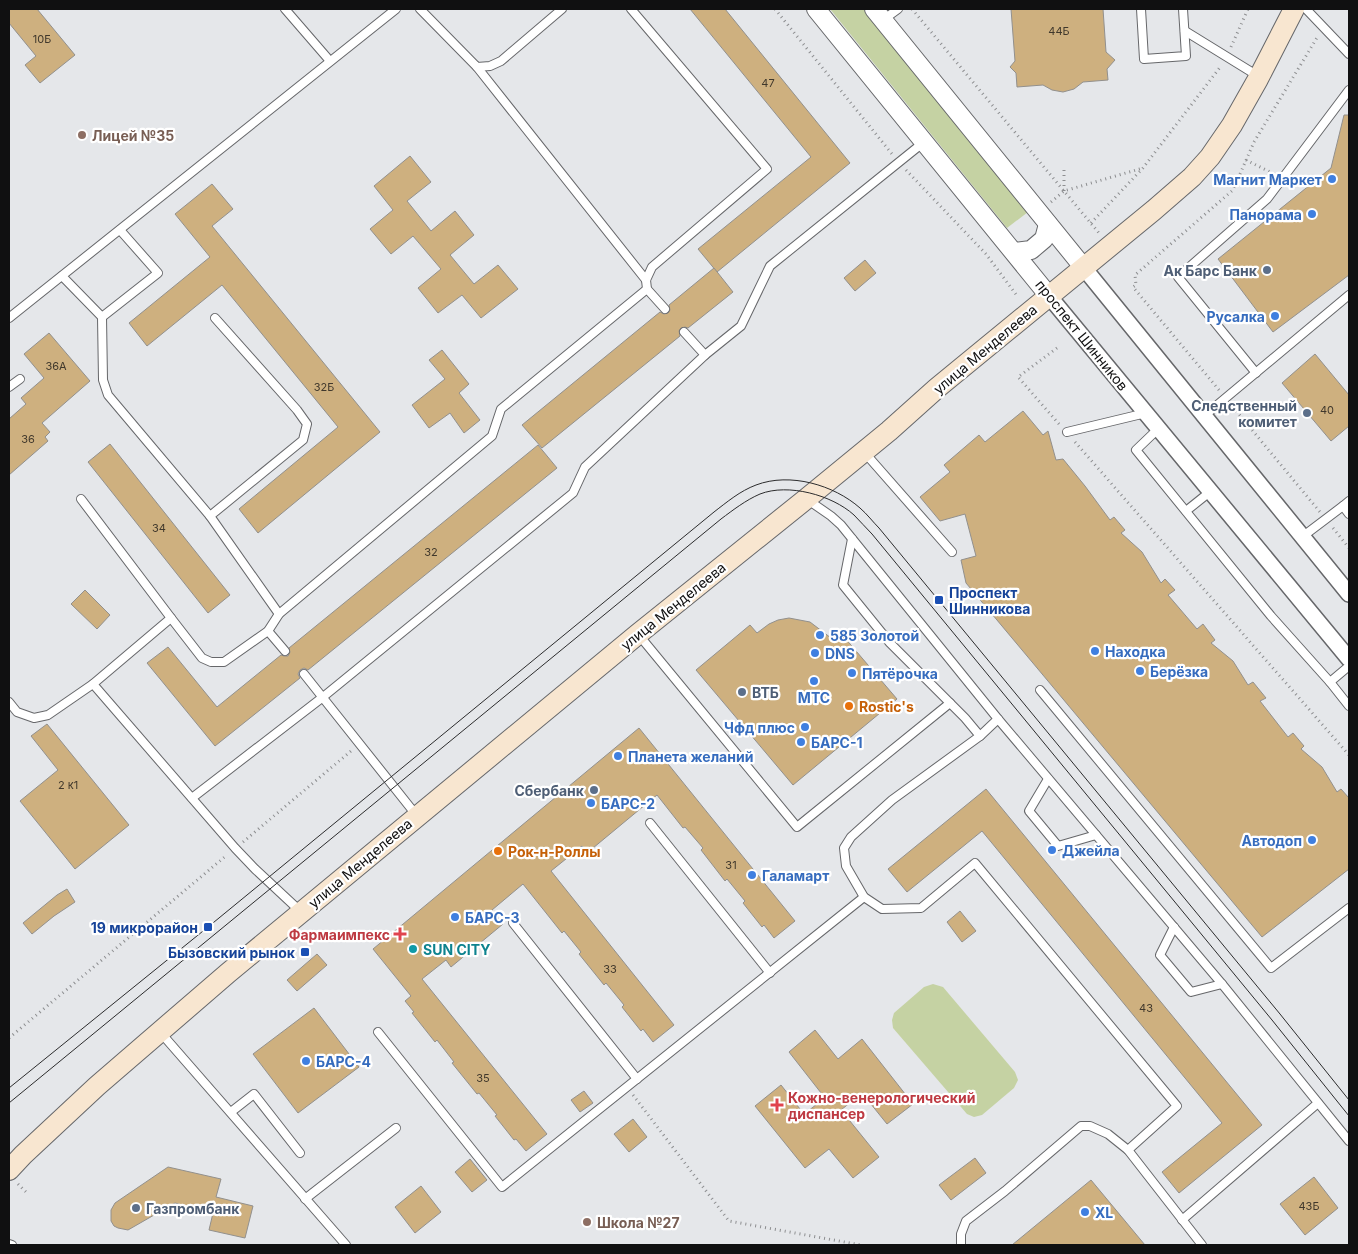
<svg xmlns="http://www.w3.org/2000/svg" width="1358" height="1254" font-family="Inter,sans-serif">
  <rect width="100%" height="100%" fill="#e5e7ea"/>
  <!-- green -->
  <g fill="#c5d2a3">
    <polygon points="830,9 865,9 1028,212 1007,228"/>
    <polygon points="933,984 943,987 1015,1072 1018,1080 1014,1088 982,1115 974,1117 967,1114 893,1028 892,1020 894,1013 924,987"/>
  </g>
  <!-- building -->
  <g fill="#ceb07f" stroke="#92908d">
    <polygon points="9,9 37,9 75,55 40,83 25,65 36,56 9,23"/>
    <polygon points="690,9 725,9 850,163 717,272 698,249 811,157"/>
    <polygon points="1011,9 1103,9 1106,52 1115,60 1107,69 1108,80 1083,82 1074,89 1063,92 1052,90 1043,85 1017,87 1016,73 1010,67 1015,61"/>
    <polygon points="1344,115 1349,115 1349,275 1273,332 1218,259 1331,168"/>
    <polygon points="410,156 431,182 407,201 431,231 455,211 474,235 450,255 474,284 498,265 518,289 481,318 462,295 438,313 418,288 441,269 413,236 391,254 370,229 393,210 374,186"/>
    <polygon points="212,184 233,209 212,226 380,432 258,533 239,509 338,427 222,285 147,346 129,323 210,257 175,214"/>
    <polygon points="865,260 876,273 855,291 844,278"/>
    <polygon points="714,268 733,292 688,328 685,327 681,328 679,331 680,336 542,448 522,425 660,312 664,314 668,313 670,310 669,305"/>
    <polygon points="49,333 90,381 42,423 50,432 45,437 48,441 9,475 9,419 26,404 21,398 44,378 24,354"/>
    <polygon points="442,350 469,384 459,393 480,420 464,433 450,413 429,428 412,405 445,379 429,360"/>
    <polygon points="1315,354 1349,395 1349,426 1331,441 1282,383"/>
    <polygon points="1023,411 1043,435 1048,431 1056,460 1063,459 1085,486 1110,520 1114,517 1125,530 1121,533 1142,552 1161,583 1165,579 1175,590 1168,595 1197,629 1203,624 1215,640 1211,643 1233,661 1248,685 1253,682 1266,698 1260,701 1288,737 1293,733 1304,746 1301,749 1322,767 1337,792 1341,789 1349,798 1349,869 1262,937 966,583 961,560 976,556 965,514 940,521 920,497 950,472 944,465 979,435 985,442"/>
    <polygon points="110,444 230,595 208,613 88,462"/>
    <polygon points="538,445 557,468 308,670 304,668 300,670 298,674 300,678 215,746 147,663 168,647 217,707 281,655 284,656 288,656 290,652 289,648"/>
    <polygon points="85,590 110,615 97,629 71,604"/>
    <polygon points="789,618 810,622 831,638 839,631 897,699 793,785 696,670 750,625 757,633 769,624 778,620"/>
    <polygon points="47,724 129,825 75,869 20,801 58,770 31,736"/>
    <polygon points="639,728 795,921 774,938 764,925 762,927 743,903 745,901 727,879 725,881 701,850 703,848 685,827 683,828 657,795 587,853 582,846 551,871 674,1025 653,1042 643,1029 641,1031 622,1007 624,1005 606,983 604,985 579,954 581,952 564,931 562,933 523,884 492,910 503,924 451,967 446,960 422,979 547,1134 526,1151 516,1139 514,1140 495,1116 497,1115 479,1093 477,1094 452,1063 454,1062 437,1040 435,1042 412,1013 414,1012 405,1001 411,996 373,949"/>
    <polygon points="986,789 1262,1125 1179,1193 1162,1172 1222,1123 982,831 907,892 888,869"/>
    <polygon points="67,889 75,902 54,916 32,934 23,923 57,895"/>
    <polygon points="960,911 976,931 962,942 947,922"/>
    <polygon points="317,954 327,965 297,991 287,980"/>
    <polygon points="314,1008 359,1067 298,1113 253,1054"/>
    <polygon points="815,1030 838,1059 862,1039 913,1104 887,1124 862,1093 841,1110 879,1157 853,1178 829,1149 805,1168 755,1106 781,1085 804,1114 825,1098 789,1052"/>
    <polygon points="584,1091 593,1103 580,1112 571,1100"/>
    <polygon points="633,1119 647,1137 629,1152 614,1134"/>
    <polygon points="975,1158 986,1173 951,1200 939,1185"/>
    <polygon points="470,1159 487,1180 472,1192 455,1172"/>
    <polygon points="168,1167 221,1179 216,1197 253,1206 245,1238 209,1230 213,1213 175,1203 128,1230 118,1228 114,1226 111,1221 111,1210 115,1203"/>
    <polygon points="1314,1177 1338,1208 1305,1235 1280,1204"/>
    <polygon points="1091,1180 1145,1245 1012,1245"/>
    <polygon points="421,1186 441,1212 415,1233 395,1207"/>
  </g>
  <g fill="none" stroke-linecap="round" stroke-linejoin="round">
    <!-- service casing -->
    <g stroke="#66676a" stroke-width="10">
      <g id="service">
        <polyline points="285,9 330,61"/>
        <polyline points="420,9 477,67 490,66 501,61 562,9"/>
        <polyline points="631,9 767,169 652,267 646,280 647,289 665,309"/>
        <polyline points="1141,9 1144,59 1186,56 1183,9"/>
        <polyline points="1306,9 1349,54"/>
        <polyline points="883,20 898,9"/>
        <polyline points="1185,31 1258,76"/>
        <polyline points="477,67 646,280"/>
        <polyline points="120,230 158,273 102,317 103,380 108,395 210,516"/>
        <polyline points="62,276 102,317"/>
        <polyline points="9,318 396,9"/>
        <polyline points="215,318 297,410 307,424 303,440 210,516 279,614"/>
        <polyline points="684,332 705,355 741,326 770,266 924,142"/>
        <polyline points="1256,373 1178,277 1267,199 1349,90"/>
        <polyline points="9,387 20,379"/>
        <polyline points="1204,416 1349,295"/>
        <polyline points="1159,428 1136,450 1271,616 1330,682 1349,666"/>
        <polyline points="1067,432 1146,413"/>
        <polyline points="865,453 952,552"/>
        <polyline points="81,499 171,618"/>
        <polyline points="808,500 831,516 841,525 998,719 1222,984 1349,1141"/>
        <polyline points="1349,501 1343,506 1349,514"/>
        <polyline points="1186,511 1211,491"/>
        <polyline points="1302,537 1343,506"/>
        <polyline points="852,539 843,585 890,643 965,718 980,736 892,800 851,837 844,848 846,866 864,897 882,909 921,908 975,863 1177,1106 1128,1150 1202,1245"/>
        <polyline points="268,631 285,651"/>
        <polyline points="638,634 797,827 950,703"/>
        <polyline points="304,674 417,816"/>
        <polyline points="1330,682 1349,706"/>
        <polyline points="1040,690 1271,968 1349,908"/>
        <polyline points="9,702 17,712 34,718 48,715 93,684"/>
        <polyline points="980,736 998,719"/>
        <polyline points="1048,779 1029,811 1058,846 1096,835"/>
        <polyline points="192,798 323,697 573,493 585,467 705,355"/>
        <polyline points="650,823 770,973"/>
        <polyline points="300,911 255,869 235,848 93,684 171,618 202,658 211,662 224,662 268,631 279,614 492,436 501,409 647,289"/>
        <polyline points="513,923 637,1079"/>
        <polyline points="1174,927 1160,955 1191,992 1222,984"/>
        <polyline points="378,1032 502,1187 864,897"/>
        <polyline points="161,1033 346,1245"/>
        <polyline points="231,1112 254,1094 300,1153"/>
        <polyline points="305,1199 396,1128"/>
        <polyline points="1182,1220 1318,1103"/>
        <polyline points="9,1244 12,1245"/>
        <polyline points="961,1245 961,1234 966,1221 1005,1191 1081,1126 1090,1126 1108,1134 1128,1150"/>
      </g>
    </g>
    <!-- minor casing -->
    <g stroke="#66676a" stroke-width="18">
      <g id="minor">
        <polyline points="1084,268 1349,594"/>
        <polyline points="1049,296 1349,659"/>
      </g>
    </g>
    <!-- tertiary casing -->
    <g stroke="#66676a" stroke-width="20">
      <g id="tertiary">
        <polyline points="816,9 1049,296"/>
        <polyline points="874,9 1084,268"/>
        <polyline points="1014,252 1031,250 1044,239 1048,224"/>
      </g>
    </g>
    <!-- secondary casing -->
    <g stroke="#66676a" stroke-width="22">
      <polyline id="secondary" points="9,1170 23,1155 97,1086 228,973 638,634 806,499 889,431 937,388 1154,210 1192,177 1210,157 1232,125 1258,79 1294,9"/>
    </g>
    <!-- path -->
    <g stroke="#8d8e90" stroke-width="3" stroke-dasharray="1 4" stroke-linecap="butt">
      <polyline points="775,9 892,154"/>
      <polyline points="912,9 1099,233"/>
      <polyline points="1231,47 1248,9"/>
      <polyline points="1246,160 1274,174"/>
      <polyline points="906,170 986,254 1018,297"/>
      <polyline points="1064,191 1064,169"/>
      <polyline points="1051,202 1064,191 1143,168"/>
      <polyline points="1091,223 1143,168 1221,66"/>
      <polyline points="1057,348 1018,377 1059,424"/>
      <polyline points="1219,390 1133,287 1136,285 1135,275 1233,190 1254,142 1318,36"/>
      <polyline points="1233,407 1320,512"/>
      <polyline points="1075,442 1349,755"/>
      <polyline points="1333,528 1349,548"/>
      <polyline points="243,842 351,751"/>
      <polyline points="9,1038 227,855"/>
      <polyline points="633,1095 729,1221 861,1245"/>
      <polyline points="18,1184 28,1194"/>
    </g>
    <!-- service -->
    <use href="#service" stroke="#fff" stroke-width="8"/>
    <!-- minor -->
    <use href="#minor" stroke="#fff" stroke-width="15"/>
    <!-- tertiary -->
    <use href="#tertiary" stroke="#fff" stroke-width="18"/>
    <!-- secondary -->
    <use href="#secondary" stroke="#f8e6d0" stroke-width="20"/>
    <!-- tram -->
    <g stroke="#2c2c2d" stroke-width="1">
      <path d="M9,1088L208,927L714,512C727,502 740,491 756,485C790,472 834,485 860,508C867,514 873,522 879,528L1280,1014L1349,1100"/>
      <path d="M9,1103L721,519C733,510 746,500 760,494C788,483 832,495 854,515C860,521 866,528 872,534L1272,1020L1349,1116"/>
    </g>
  </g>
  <!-- markers -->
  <g fill="#8d6e63" stroke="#fff" stroke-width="2">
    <circle cx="82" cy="135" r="5"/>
    <circle cx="587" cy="1222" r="5"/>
  </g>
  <g fill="#3f7fe0" stroke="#fff" stroke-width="2">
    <circle cx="1332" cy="179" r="5"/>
    <circle cx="1312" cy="214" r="5"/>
    <circle cx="1275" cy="316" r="5"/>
    <circle cx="820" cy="635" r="5"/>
    <circle cx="1095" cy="651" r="5"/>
    <circle cx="815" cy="653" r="5"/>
    <circle cx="1140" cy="671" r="5"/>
    <circle cx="852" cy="673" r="5"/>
    <circle cx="814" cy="681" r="5"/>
    <circle cx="805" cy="727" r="5"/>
    <circle cx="801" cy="742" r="5"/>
    <circle cx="618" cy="756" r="5"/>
    <circle cx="591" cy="803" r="5"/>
    <circle cx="1312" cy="840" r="5"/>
    <circle cx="1052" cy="850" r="5"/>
    <circle cx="752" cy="875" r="5"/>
    <circle cx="455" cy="917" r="5"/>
    <circle cx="306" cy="1061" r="5"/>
    <circle cx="1085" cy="1212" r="5"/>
  </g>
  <g fill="#5c6f8a" stroke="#fff" stroke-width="2">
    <circle cx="1267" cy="270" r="5"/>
    <circle cx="1307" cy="413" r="5"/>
    <circle cx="742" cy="692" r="5"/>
    <circle cx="594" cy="790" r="5"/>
    <circle cx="136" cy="1208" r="5"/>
  </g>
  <g fill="#1a4fb4" stroke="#fff" stroke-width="2">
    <rect x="934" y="595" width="10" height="10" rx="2.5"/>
    <rect x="203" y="922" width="10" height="10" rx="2.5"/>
    <rect x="300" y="947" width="10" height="10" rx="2.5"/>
  </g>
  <g fill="#e8710a" stroke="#fff" stroke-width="2">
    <circle cx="849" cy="706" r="5"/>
    <circle cx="498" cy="851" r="5"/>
  </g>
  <g fill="#e0444e" stroke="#fff" stroke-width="2">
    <path d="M397.5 926.5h5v5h5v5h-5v5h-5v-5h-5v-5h5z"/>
    <path d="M774.5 1097.5h5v5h5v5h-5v5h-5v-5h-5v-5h5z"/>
  </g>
  <circle fill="#0f9aa8" stroke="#fff" stroke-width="2" cx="413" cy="949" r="5"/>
  <g text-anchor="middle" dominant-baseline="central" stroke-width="4.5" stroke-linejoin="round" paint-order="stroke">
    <!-- number labels -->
    <g font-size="11" fill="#40382c">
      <text x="1059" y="31">44Б</text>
      <text x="42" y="39">10Б</text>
      <text x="768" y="83">47</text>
      <text x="56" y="366">36А</text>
      <text x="324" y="387">32Б</text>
      <text x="1327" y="410">40</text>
      <text x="28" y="439">36</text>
      <text x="159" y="528">34</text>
      <text x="431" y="552">32</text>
      <text x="68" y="785">2 к1</text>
      <text x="731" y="865">31</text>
      <text x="610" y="969">33</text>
      <text x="1146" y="1008">43</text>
      <text x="483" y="1078">35</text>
      <text x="1309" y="1206">43Б</text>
    </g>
    <!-- education labels -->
    <g font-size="14" font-weight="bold" fill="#785e54" stroke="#fff" text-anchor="start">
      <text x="92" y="135">Лицей №35</text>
      <text x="597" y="1222">Школа №27</text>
    </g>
    <!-- shop labels -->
    <g font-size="14" font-weight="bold" fill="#366cbe" stroke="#fff" text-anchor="start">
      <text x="1322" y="179" text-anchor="end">Магнит Маркет</text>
      <text x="1302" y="214" text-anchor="end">Панорама</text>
      <text x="1265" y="316" text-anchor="end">Русалка</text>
      <text x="830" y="635">585 Золотой</text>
      <text x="1105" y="651">Находка</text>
      <text x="825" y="653">DNS</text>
      <text x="1150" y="671">Берёзка</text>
      <text x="862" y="673">Пятёрочка</text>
      <text x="814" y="697" text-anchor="middle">МТС</text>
      <text x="795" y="727" text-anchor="end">Чфд плюс</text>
      <text x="811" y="742">БАРС-1</text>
      <text x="628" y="756">Планета желаний</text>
      <text x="601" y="803">БАРС-2</text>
      <text x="1302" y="840" text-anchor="end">Автодоп</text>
      <text x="1062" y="850">Джейла</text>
      <text x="762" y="875">Галамарт</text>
      <text x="465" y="917">БАРС-3</text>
      <text x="316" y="1061">БАРС-4</text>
      <text x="1095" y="1212">XL</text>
    </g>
    <!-- service labels -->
    <g font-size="14" font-weight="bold" fill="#4e5e75" stroke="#fff" text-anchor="end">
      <text x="1257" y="270">Ак Барс Банк</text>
      <text x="1297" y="405">Следственный<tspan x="1297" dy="16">комитет</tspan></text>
      <text x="752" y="692" text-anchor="start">ВТБ</text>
      <text x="584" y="790">Сбербанк</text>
      <text x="146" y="1208" text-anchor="start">Газпромбанк</text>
    </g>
    <!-- street labels -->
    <g font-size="14" fill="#101011" stroke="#fff">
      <text transform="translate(1082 335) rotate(51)">проспект Шинников</text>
      <text transform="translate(985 349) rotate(-40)">улица Менделеева</text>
      <text transform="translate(673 606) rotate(-39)">улица Менделеева</text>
      <text transform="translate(360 863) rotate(-40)">улица Менделеева</text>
    </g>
    <!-- transit labels -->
    <g font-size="14" font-weight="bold" fill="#164399" stroke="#fff" text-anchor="end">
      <text x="949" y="592" text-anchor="start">Проспект<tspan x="949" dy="16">Шинникова</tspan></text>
      <text x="198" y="927">19 микрорайон</text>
      <text x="295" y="952">Бызовский рынок</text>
    </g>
    <!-- food labels -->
    <g font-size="14" font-weight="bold" fill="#c56008" stroke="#fff" text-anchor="start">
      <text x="859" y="706">Rostic's</text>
      <text x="508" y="851">Рок-н-Роллы</text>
    </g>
    <!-- health labels -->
    <g font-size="14" font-weight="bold" fill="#be3a42" stroke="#fff" text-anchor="end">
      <text x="390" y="934">Фармаимпекс</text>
      <text x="788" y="1097" text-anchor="start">Кожно-венерологический<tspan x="788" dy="16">диспансер</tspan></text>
    </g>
    <!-- culture labels -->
    <g font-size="14" font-weight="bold" fill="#0d838f" stroke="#fff" text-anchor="start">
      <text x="423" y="949">SUN CITY</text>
    </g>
  </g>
  <!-- border -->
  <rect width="1358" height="1254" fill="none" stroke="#101011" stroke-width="20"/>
</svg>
